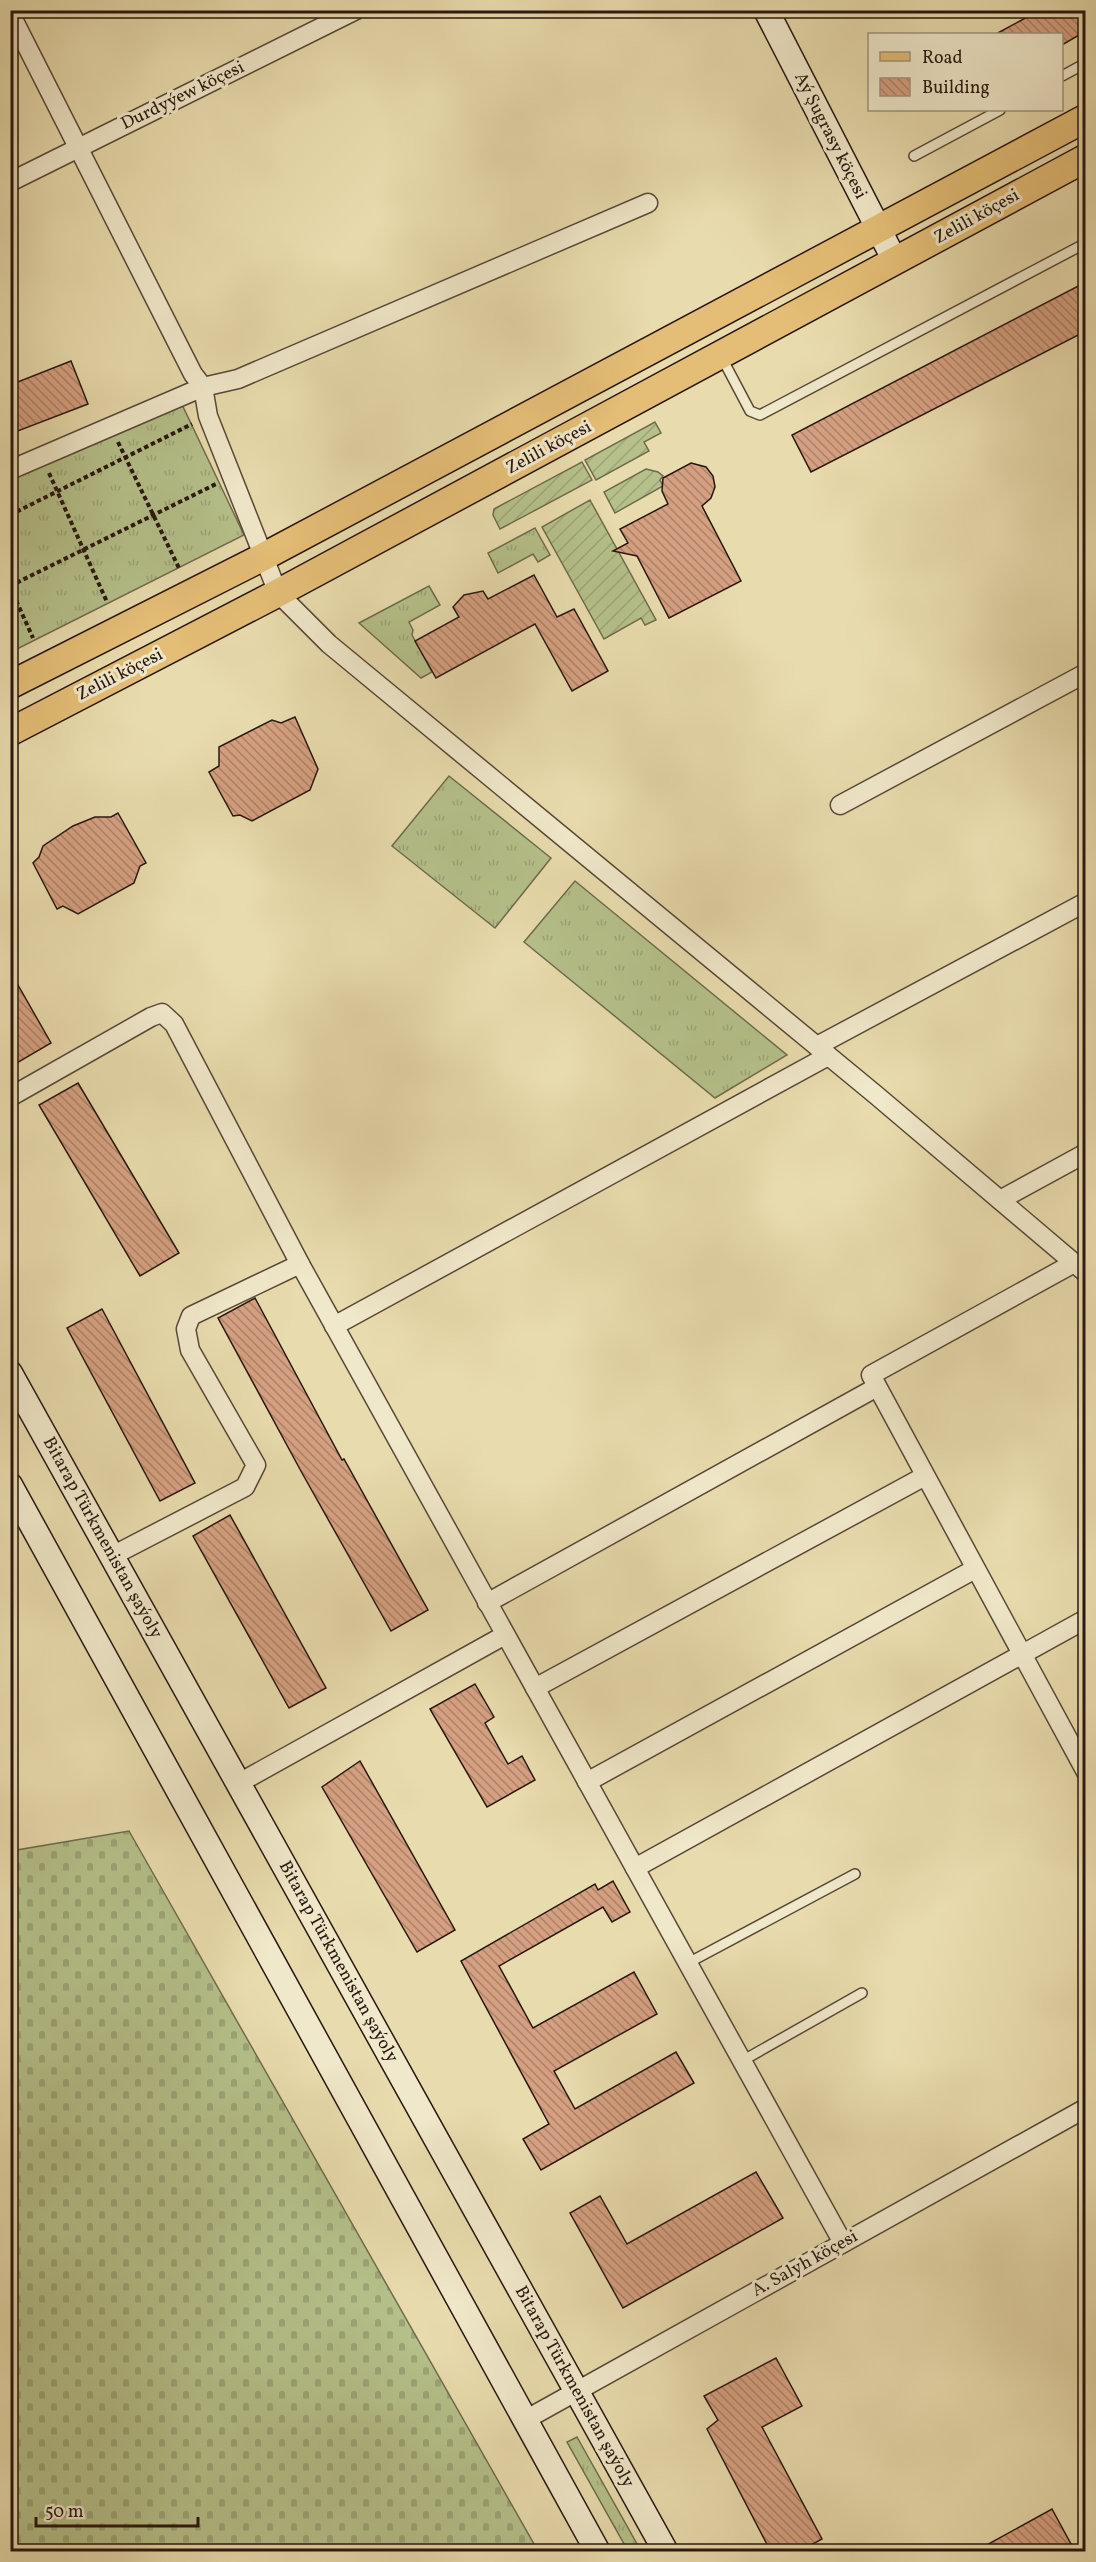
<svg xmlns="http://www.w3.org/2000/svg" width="1096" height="2562" font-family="Vollkorn,serif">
  <defs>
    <pattern id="grass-tufts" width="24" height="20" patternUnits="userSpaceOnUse" patternTransform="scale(1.5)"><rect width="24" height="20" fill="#b5c08a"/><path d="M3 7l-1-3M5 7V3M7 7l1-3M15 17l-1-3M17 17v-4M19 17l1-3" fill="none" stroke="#9ca476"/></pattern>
    <pattern id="cemetery-stones" width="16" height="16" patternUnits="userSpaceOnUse" patternTransform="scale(1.5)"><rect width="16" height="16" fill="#b5c08a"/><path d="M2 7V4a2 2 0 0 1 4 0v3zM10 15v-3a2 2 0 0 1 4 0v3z" fill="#9ca476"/></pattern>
    <pattern id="garden-furrows" width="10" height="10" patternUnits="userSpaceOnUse" patternTransform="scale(1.5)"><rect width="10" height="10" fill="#b5c08a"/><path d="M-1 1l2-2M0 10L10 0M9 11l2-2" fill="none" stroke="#9ca476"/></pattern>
    <pattern id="building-back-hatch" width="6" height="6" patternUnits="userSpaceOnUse" patternTransform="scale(1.5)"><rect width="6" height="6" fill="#d5a081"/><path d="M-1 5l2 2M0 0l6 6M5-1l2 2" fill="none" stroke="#ad8168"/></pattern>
  </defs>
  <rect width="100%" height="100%" fill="#e8dbad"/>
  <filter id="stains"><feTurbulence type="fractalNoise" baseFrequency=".00333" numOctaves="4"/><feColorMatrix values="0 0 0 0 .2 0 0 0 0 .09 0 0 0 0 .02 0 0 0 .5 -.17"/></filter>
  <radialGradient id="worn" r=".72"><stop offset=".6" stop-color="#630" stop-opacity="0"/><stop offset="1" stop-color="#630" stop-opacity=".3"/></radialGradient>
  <!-- grass -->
  <g fill="url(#grass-tufts)" stroke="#6e6c4d" stroke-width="1.5">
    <polygon points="177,394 244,535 11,652 11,471"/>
    <polygon points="535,528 550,555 538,562 533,554 498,573 488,553"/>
    <polygon points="429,586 440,605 409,622 413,630 412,635 432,672 421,678 359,623"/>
    <polygon points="449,776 551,858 495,928 392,846"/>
    <polygon points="575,881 787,1055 715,1098 524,942"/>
    <polygon points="577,2437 641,2551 628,2551 567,2442"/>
  </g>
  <!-- cemetery -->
  <polygon fill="url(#cemetery-stones)" stroke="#6e6c4d" stroke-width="1.5" points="129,1831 538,2551 11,2551 11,1851"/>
  <!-- garden -->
  <g fill="url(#garden-furrows)" stroke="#6e6c4d" stroke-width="1.5">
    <polygon points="655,422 661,433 644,442 649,451 596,480 585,460"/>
    <polygon points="582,462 592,480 500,529 493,515 494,509"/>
    <polygon points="646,469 658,472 663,476 660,480 663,486 615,513 604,492"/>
    <polygon points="590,500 656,620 645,625 641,618 604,639 542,527"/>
  </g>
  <!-- building -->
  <g fill="url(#building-back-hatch)" stroke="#281710" stroke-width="1.5">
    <polygon points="1040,10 1086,10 1086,31 1062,45 1062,34 996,34"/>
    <polygon points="1086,282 1086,331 811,472 792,435"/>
    <polygon points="71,361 88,404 10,434 10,385"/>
    <polygon points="691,463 706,467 713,476 715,487 711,498 702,506 741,581 669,618 637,556 613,551 628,543 620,529 668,504 662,491 663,478"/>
    <polygon points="534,575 557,617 574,609 608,671 572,691 535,624 436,678 415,641 459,617 453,607 464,595 483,591 488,599"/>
    <polygon points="295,717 318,769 310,790 252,821 240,815 233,816 209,772 219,766 219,747 272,720 281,723"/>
    <polygon points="118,813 146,863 140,866 134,883 78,914 63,906 57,909 33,863 39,857 43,846 73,826 95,817 111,817"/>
    <polygon points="10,971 51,1043 10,1067"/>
    <polygon points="78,1083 179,1253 140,1276 39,1105"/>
    <polygon points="255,1298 342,1460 344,1459 428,1610 391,1631 302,1473 218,1318"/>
    <polygon points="102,1309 195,1483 160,1501 67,1328"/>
    <polygon points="230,1515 326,1688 289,1708 193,1536"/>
    <polygon points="475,1684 494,1717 485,1723 508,1764 522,1756 535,1780 487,1807 430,1709"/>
    <polygon points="360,1761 455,1930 417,1952 322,1787"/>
    <polygon points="613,1881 630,1912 612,1922 603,1907 499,1966 533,2028 634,1972 657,2014 554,2071 575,2109 676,2052 694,2083 541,2170 523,2139 549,2124 461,1961 595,1884 598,1890"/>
    <polygon points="756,2172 783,2218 623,2308 570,2213 600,2196 627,2244"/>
    <polygon points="776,2358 802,2406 762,2427 822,2539 798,2552 771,2552 707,2429 718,2420 704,2396"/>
    <polygon points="1052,2509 1071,2544 1057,2552 974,2552"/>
  </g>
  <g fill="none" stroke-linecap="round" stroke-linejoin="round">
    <!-- lane casing -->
    <g stroke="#584837" stroke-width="12">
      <g id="lane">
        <polyline points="1062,76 1086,63"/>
        <polyline points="914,156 1000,110"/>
        <polyline points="722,358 750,411 760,415 1086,243"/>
        <polyline points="688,1963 855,1874"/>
        <polyline points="742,2061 862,1993"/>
      </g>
    </g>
    <!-- street casing -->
    <g stroke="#584837" stroke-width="21">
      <g id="street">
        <polyline points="10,13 193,374 203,387 208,416 278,593 329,644 876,1095 1086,1273"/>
        <polyline points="10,182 356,10"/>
        <polyline points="10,470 203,387 238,379 648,203"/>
        <polyline points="840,805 1086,673"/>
        <polyline points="817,1046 1086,902"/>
        <polyline points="10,1097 151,1017 162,1013 174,1024 300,1264 843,2243"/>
        <polyline points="1000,1200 1086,1153"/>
        <polyline points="1074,1263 871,1375 1086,1772"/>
        <polyline points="334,1326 828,1056"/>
        <polyline points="112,1556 245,1487 256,1465 190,1350 186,1329 191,1316 300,1264"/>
        <polyline points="487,1603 877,1387"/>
        <polyline points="535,1688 925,1476"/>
        <polyline points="587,1782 975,1569"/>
        <polyline points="239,1783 505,1635"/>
        <polyline points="635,1868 1086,1619"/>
        <polyline points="525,2420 1086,2108"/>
      </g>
    </g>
    <!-- secondary casing -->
    <g stroke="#281710" stroke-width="27">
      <g id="secondary">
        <polyline points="766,10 895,261"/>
        <polyline points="10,1373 666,2552"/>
        <polyline points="10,1485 598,2552"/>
      </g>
    </g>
    <!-- primary casing -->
    <g stroke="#281710" stroke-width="30">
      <g id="primary">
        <polyline points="10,685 263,557 1086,118"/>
        <polyline points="10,732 278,593 1086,158"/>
      </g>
    </g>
    <!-- path -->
    <g stroke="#281710" stroke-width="4" stroke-dasharray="4.5 3" stroke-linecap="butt">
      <polyline points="118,442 179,568"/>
      <polyline points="49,473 107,602"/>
      <polyline points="10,515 192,424"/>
      <polyline points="10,586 216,484"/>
      <polyline points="10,587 33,638"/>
    </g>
    <!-- lane -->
    <use href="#lane" stroke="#f0e8ca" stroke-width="9"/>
    <!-- street -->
    <use href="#street" stroke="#f0e8ca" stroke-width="18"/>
    <!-- secondary -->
    <use href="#secondary" stroke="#f0e8ca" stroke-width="24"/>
    <!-- primary -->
    <use href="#primary" stroke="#e4be76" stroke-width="27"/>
  </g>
  <g text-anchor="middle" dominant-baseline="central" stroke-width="6" stroke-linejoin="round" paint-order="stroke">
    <!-- street labels -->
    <g font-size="18" fill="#281710" stroke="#f0e8ca">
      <text transform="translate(183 96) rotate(-26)">Durdyýew köçesi</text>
      <text transform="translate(830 136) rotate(63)">Aý Şugrasy köçesi</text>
      <text transform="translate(977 217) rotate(-29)">Zelili köçesi</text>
      <text transform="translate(549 448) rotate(-28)">Zelili köçesi</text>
      <text transform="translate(120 675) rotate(-27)">Zelili köçesi</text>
      <text transform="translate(102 1538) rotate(61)">Bitarap Türkmenistan şaýoly</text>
      <text transform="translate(338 1962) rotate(61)">Bitarap Türkmenistan şaýoly</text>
      <text transform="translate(805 2264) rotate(-29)">A. Salyh köçesi</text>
      <text transform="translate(574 2387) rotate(61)">Bitarap Türkmenistan şaýoly</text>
    </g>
  </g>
  <!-- margin -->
  <rect width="1096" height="2562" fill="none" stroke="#e8dbad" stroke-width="36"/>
  <rect x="12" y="12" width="1072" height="2538" fill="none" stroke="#281710" stroke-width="3"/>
  <rect x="18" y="18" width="1060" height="2526" fill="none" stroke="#281710" stroke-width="1.5"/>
  <!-- legend -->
  <rect x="868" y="33" width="195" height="78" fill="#f0e8ca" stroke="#a09480" stroke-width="1.5"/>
  <rect x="880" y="52" width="30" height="9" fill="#e4be76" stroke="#a09480" stroke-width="1.5"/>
  <text x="922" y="63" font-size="18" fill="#281710">Road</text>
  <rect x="880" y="78" width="30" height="18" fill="url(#building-back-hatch)" stroke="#a09480" stroke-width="1.5"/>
  <text x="922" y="93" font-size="18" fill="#281710">Building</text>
  <!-- scale -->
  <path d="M36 2517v9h162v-9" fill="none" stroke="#281710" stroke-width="3"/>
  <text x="45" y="2517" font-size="18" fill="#281710" stroke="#f0e8ca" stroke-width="4.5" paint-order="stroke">50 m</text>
  <rect width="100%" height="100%" filter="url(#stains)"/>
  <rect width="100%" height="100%" fill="url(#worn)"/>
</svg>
